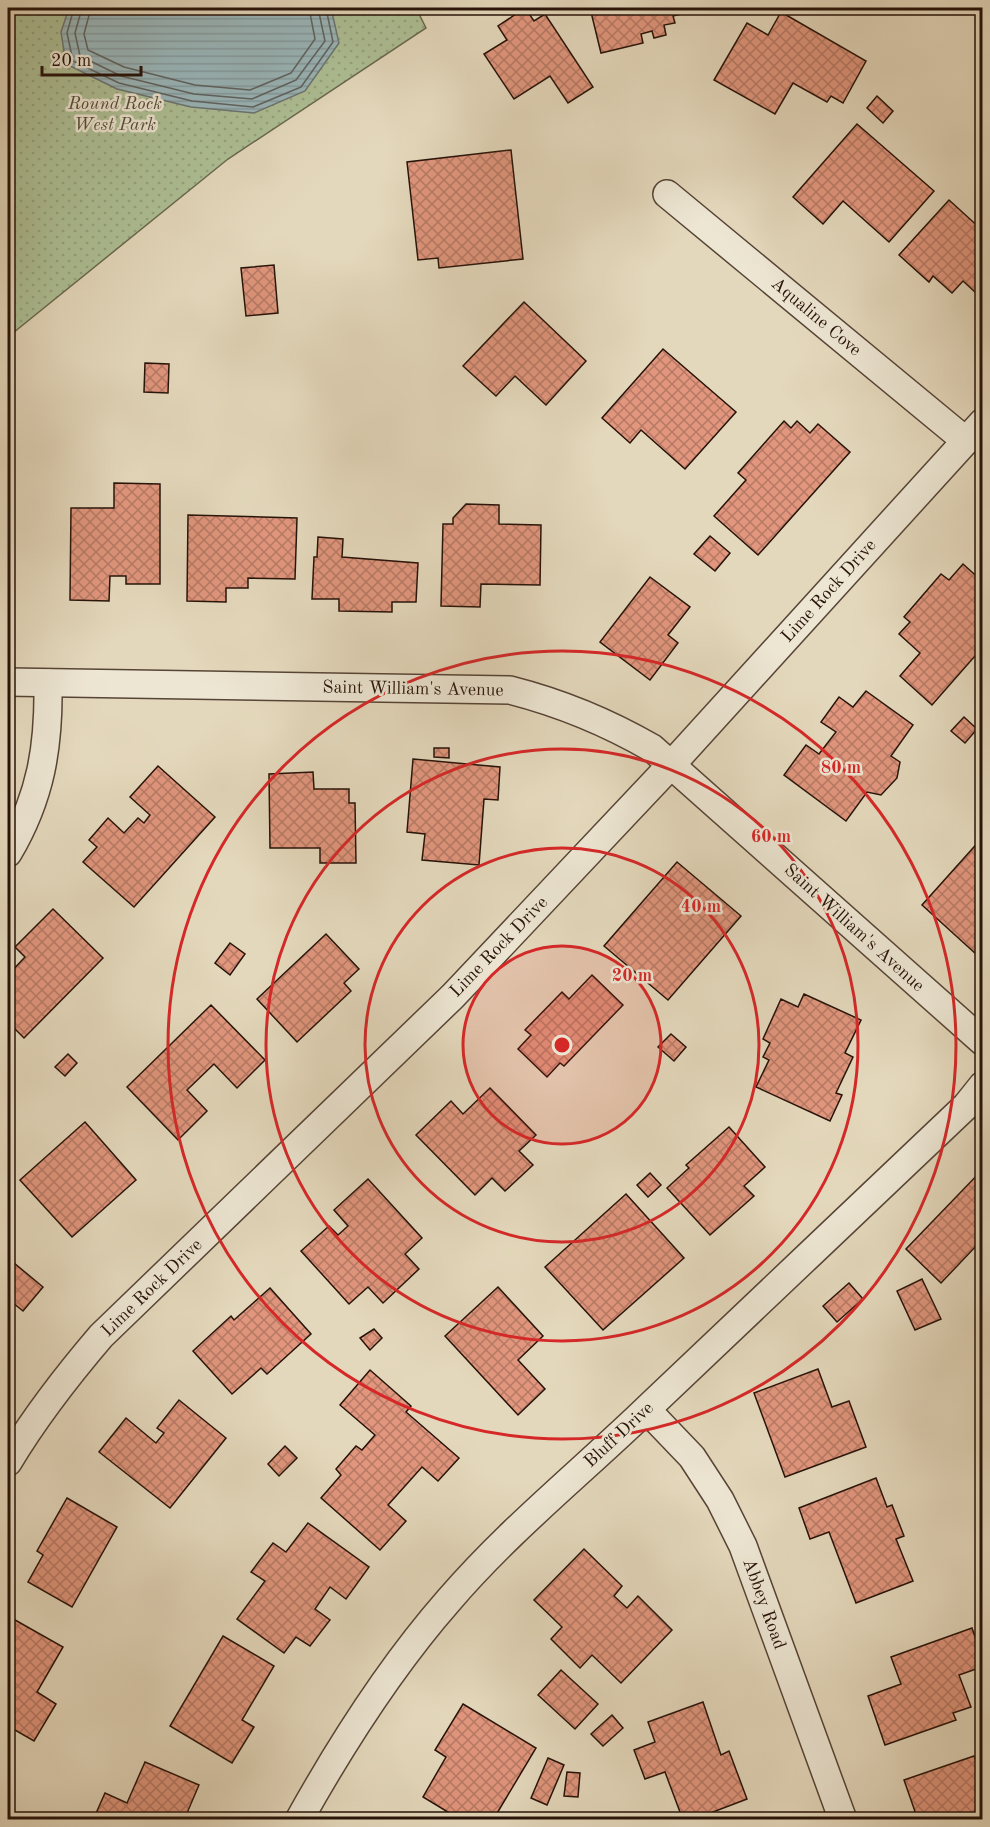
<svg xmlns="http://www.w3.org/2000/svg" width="990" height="1827" font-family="'Old Standard TT',serif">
  <defs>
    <pattern id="park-dots" width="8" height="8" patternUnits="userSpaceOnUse" patternTransform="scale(1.5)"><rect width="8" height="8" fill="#aec096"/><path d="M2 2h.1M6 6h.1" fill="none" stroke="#96a480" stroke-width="1.8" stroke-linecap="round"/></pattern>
    <pattern id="water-rules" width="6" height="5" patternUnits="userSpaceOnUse" patternTransform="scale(1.5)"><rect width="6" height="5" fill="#9ab7bb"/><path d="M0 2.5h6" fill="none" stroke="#859c9f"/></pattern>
    <pattern id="building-cross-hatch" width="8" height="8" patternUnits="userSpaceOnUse" patternTransform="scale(1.5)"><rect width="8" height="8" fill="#e1967d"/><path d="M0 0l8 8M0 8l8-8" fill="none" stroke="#b67965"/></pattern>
  </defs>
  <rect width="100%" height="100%" fill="#e4d8bc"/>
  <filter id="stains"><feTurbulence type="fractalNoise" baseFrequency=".00333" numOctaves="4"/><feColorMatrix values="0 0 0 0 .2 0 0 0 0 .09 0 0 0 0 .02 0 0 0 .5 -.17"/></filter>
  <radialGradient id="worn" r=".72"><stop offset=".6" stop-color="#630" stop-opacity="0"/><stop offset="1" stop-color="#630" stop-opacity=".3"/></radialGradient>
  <!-- park -->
  <polygon fill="url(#park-dots)" stroke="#6a6950" stroke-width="1.5" points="8,8 416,8 426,28 228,159 8,337"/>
  <!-- water -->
  <polygon fill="url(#water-rules)" stroke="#6c7574" stroke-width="1.5" points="69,8 331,8 339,43 305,91 254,113 191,107 117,89 66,64 61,32"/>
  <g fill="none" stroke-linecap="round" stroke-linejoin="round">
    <!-- shore -->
    <g stroke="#606462" stroke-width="1.5">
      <polyline points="74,8 67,33 73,61 119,83 192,101 253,107 301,87 333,42 326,8"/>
      <polyline points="82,8 75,33 80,56 121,76 194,94 252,99 296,80 325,41 318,8"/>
      <polyline points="91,8 84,34 88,50 124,67 195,85 250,90 291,73 315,39 309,8"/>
    </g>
  </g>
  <!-- building -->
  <g fill="url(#building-cross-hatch)" stroke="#261209" stroke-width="1.5">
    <polygon points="525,8 534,21 545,14 593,87 568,103 550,76 514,99 484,54 507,40 498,26"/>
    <polygon points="590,8 700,8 701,9 673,16 675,23 664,25 666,35 654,38 652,31 641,34 643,43 601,53"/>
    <polygon points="781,12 866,61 843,103 831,96 827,102 793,83 775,114 714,80 747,23 768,35"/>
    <polygon points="877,96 893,111 883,123 867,108"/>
    <polygon points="857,124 934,191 889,242 843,201 823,224 793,197"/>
    <polygon points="511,150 523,259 439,268 438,258 418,260 407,162"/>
    <polygon points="949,200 982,230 982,285 976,293 963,281 952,293 933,276 929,282 899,255"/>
    <polygon points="274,265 278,313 246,316 241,268"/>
    <polygon points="524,302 586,361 546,405 515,376 496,396 463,366"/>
    <polygon points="663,349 736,412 685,469 641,430 630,443 602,418"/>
    <polygon points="145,363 169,364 168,393 144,392"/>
    <polygon points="784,421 791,428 797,421 810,433 818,424 850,452 758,555 714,516 746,480 738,473"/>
    <polygon points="114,483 160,484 160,584 126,584 126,576 110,576 109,601 70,600 71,508 114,508"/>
    <polygon points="466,504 499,505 499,524 541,525 540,585 481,584 480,607 441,606 443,524 453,524 453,518"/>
    <polygon points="188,515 297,518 295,579 248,578 248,588 226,588 226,602 187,601"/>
    <polygon points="710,536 730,553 715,571 694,554"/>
    <polygon points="318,537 343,539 342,557 418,563 416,602 392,602 392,612 339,611 339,599 312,599 314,557 317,557"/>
    <polygon points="963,564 982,581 982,648 932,705 900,676 920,653 899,634 910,622 904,617 941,574 949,580"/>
    <polygon points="650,577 690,607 668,635 678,643 650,680 600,642"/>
    <polygon points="866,691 913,725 891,756 900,762 897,778 881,795 867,792 846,821 784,775 806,745 819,754 836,732 821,722 839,697 853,707"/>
    <polygon points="964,717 977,729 965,743 951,731"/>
    <polygon points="434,748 449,748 449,758 434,757"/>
    <polygon points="413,759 500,767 498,800 484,799 479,865 422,860 425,834 407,832"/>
    <polygon points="158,766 215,817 134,907 83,862 97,847 89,840 108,818 124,833 138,818 144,823 150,815 130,797"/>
    <polygon points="313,772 314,789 349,789 349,803 355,803 356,863 320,863 320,848 270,848 269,774"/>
    <polygon points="982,838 982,949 977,955 922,905"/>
    <polygon points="677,862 741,916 668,1000 604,946"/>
    <polygon points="53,909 103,958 24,1038 8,1022 8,975 25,957 15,947"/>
    <polygon points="326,934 359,969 344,983 351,991 297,1042 257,999"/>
    <polygon points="230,943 245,954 230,975 215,963"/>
    <polygon points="592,975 623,1005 564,1066 560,1063 547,1077 518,1049 531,1035 525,1030 562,992 569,999"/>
    <polygon points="804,994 861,1020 845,1053 853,1057 836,1093 842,1095 830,1121 756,1087 769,1060 763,1057 770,1043 763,1039 781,999 798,1007"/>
    <polygon points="211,1005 265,1060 237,1088 214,1064 187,1090 207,1111 178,1140 127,1087"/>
    <polygon points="671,1034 686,1047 674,1061 658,1047"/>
    <polygon points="68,1054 77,1063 65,1076 55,1067"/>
    <polygon points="490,1088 536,1135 519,1151 533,1165 505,1191 492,1178 475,1195 416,1135 451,1101 463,1114"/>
    <polygon points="85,1122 136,1180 72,1237 20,1180"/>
    <polygon points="729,1127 765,1167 744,1186 754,1196 710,1235 667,1188 689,1168 686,1165"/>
    <polygon points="982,1170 982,1244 979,1247 977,1245 941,1283 906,1249"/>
    <polygon points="650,1173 661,1185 648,1197 637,1185"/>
    <polygon points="368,1179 422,1238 405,1254 419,1269 383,1303 368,1287 349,1304 301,1251 329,1226 338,1235 348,1226 334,1210"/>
    <polygon points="626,1194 684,1258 603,1330 545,1267"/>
    <polygon points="8,1258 43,1287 23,1311 8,1299"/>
    <polygon points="922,1279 941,1319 915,1330 897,1291"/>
    <polygon points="849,1283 863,1299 837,1322 823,1306"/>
    <polygon points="498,1287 543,1336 518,1360 545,1389 518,1415 445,1336"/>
    <polygon points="270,1288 311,1334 267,1374 261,1368 232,1394 193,1351 231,1316 234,1320"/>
    <polygon points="374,1329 382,1338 370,1350 360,1338"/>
    <polygon points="818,1369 832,1407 849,1401 866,1447 785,1477 754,1393"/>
    <polygon points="370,1370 411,1406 406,1412 459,1458 438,1481 422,1467 388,1505 406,1521 380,1550 321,1498 341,1475 336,1469 356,1446 362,1450 375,1435 340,1405"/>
    <polygon points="179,1400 226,1438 170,1508 99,1452 126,1418 156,1443 164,1433 157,1428"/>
    <polygon points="285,1446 297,1458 279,1476 268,1464"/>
    <polygon points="876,1478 887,1507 892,1505 904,1536 896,1539 913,1581 856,1603 829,1532 810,1539 799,1508"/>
    <polygon points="67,1498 117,1527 72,1607 28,1582 43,1555 37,1551"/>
    <polygon points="308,1523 369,1567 346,1599 330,1587 315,1609 330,1620 310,1646 296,1637 284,1653 237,1619 265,1581 251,1572 273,1543 286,1552"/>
    <polygon points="584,1549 622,1586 614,1596 627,1608 638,1596 672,1630 621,1683 592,1655 580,1668 551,1639 562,1627 534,1600"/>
    <polygon points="8,1616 63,1647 37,1692 56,1704 34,1741 8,1726"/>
    <polygon points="972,1628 982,1657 982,1667 959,1675 971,1707 953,1713 956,1720 885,1745 868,1696 901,1684 891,1657"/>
    <polygon points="223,1636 274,1666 242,1720 254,1727 232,1763 170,1726"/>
    <polygon points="561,1670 598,1704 575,1729 538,1695"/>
    <polygon points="703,1702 721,1755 729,1751 747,1799 692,1820 683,1820 665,1772 645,1779 634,1750 655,1742 648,1722"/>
    <polygon points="463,1704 536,1748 493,1820 461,1820 423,1797 446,1757 435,1750"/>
    <polygon points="612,1715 623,1728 603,1746 591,1734"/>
    <polygon points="974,1756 977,1763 982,1761 982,1820 918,1820 904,1780"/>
    <polygon points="548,1758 564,1765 547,1805 531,1798"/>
    <polygon points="145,1762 199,1785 184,1820 93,1820 105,1793 127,1803"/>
    <polygon points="567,1772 580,1773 578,1797 564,1796"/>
  </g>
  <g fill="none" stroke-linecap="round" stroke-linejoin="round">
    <!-- street casing -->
    <g stroke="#564436" stroke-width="30">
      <g id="street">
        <polyline points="667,194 966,441"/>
        <path d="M8,682L510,690C561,703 607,722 652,748L982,1041"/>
        <path d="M8,853C41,797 49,747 48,683"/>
        <polyline points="647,1410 692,1457 720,1500 743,1546 843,1820"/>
        <path d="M8,1462C35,1417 66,1377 101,1336L453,996L672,764L982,423"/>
        <path d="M299,1820C342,1743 391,1666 449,1600C510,1529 584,1470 651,1405C756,1305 861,1206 966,1106L982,1086"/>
      </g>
    </g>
    <!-- street -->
    <use href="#street" stroke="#ede6d3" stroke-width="27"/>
  </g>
  <!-- distance rings -->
  <circle cx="562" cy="1045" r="99" fill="#d62828" fill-opacity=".12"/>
  <g fill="none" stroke="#d62828" stroke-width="3">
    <circle cx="562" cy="1045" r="99"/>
    <circle cx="562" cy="1045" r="197"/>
    <circle cx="562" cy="1045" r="296"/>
    <circle cx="562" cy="1045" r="394"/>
  </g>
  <g text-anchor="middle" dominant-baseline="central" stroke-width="5" stroke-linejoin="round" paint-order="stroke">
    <!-- park labels -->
    <g font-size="18" font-style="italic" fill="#564f3a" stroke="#ede6d3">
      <text x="115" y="104">Round Rock<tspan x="115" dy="21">West Park</tspan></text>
    </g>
    <!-- street labels -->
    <g font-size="18" fill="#261209" stroke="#ede6d3">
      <text transform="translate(816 317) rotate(40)">Aqualine Cove</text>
      <text transform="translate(829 591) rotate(-48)">Lime Rock Drive</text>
      <text transform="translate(413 689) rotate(1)">Saint William's Avenue</text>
      <text transform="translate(854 928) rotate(42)">Saint William's Avenue</text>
      <text transform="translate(499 947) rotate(-46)">Lime Rock Drive</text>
      <text transform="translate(152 1288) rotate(-44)">Lime Rock Drive</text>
      <text transform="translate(619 1435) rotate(-43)">Bluff Drive</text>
      <text transform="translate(764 1604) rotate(70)">Abbey Road</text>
    </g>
  </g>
  <circle cx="562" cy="1045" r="9" fill="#d62828" stroke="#ede6d3" stroke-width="3"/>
  <g font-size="18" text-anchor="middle" font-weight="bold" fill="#d62828" stroke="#ede6d3" stroke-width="5" stroke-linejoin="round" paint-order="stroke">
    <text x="841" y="773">80 m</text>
    <text x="771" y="842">60 m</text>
    <text x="701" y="912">40 m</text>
    <text x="632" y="981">20 m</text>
  </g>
  <!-- margin -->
  <rect width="990" height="1827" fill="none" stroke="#e4d8bc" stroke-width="30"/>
  <rect x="9" y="9" width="972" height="1809" fill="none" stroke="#261209" stroke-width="3"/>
  <rect x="15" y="15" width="960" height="1797" fill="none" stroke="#261209" stroke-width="1.5"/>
  <!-- scale -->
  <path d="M42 66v9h99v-9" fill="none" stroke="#261209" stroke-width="3"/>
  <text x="51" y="66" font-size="18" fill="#261209" stroke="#ede6d3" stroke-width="4.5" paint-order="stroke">20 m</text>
  <rect width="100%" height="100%" filter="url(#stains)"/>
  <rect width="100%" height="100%" fill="url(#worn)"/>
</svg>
